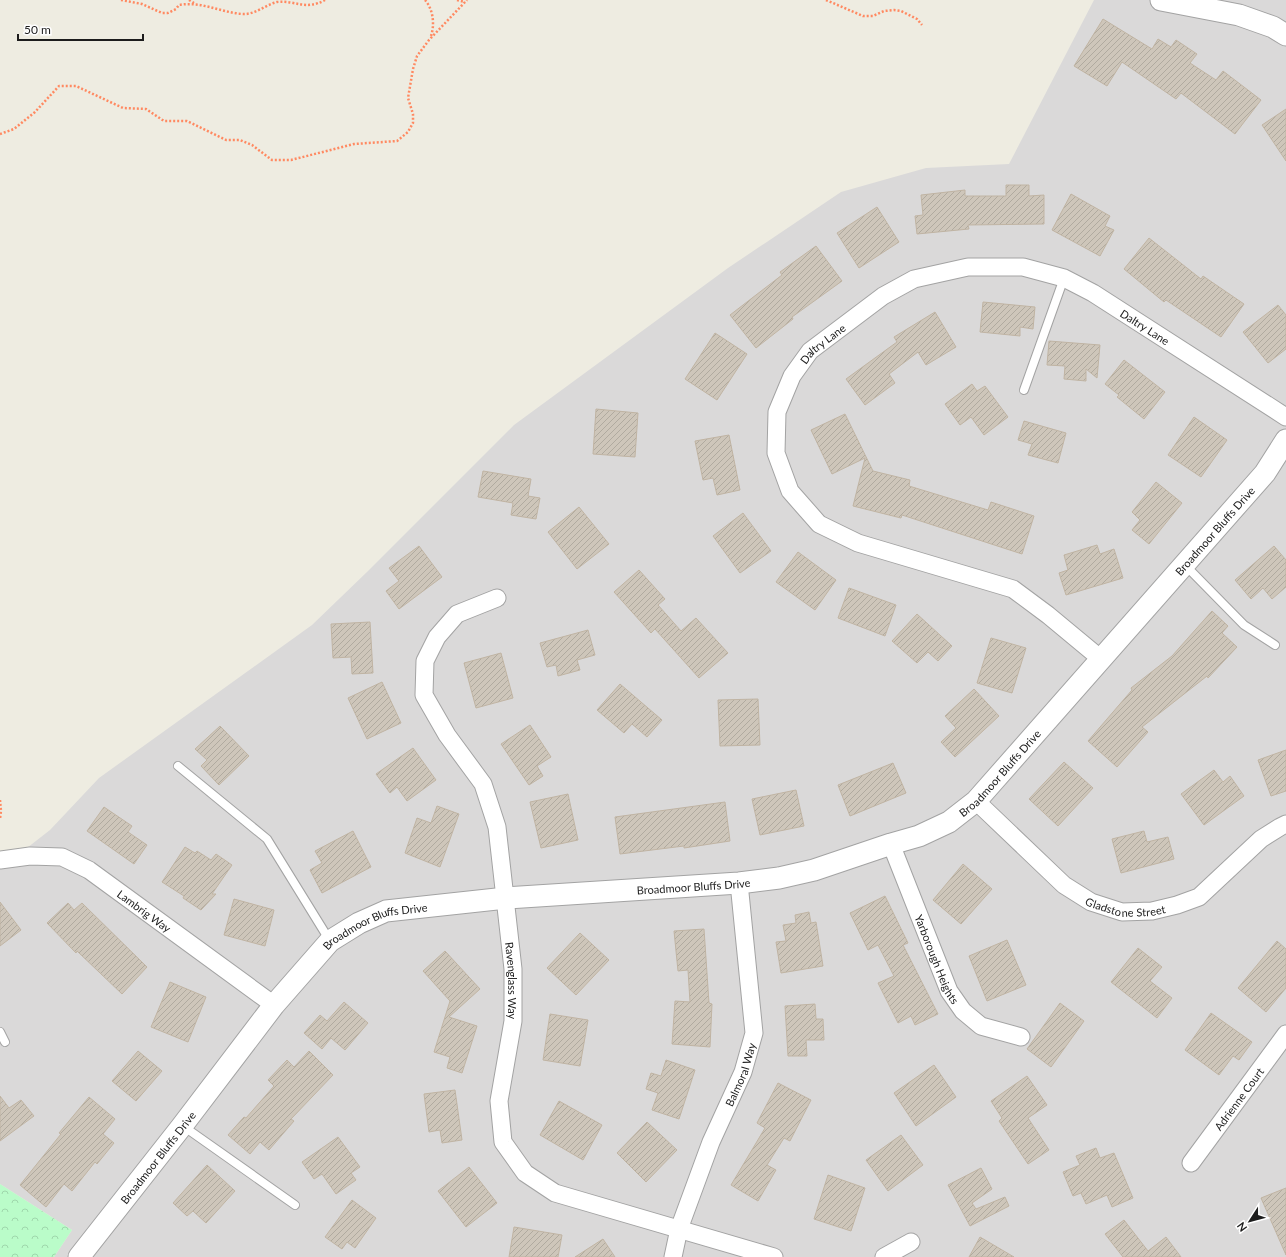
<svg xmlns="http://www.w3.org/2000/svg" width="1286" height="1257" font-family="Lato,sans-serif">
  <defs>
    <pattern id="park-crowns" width="20" height="18" patternUnits="userSpaceOnUse"><rect width="20" height="18" fill="#bafcc9"/><path d="M2 6a3 3 0 1 1 6 0M12 15a3 3 0 1 1 6 0" fill="none" stroke="#9fd7ac"/></pattern>
    <pattern id="building-hatch" width="6" height="6" patternUnits="userSpaceOnUse"><rect width="6" height="6" fill="#cec6ba"/><path d="M-1 1l2-2M0 6l6-6M5 7l2-2" fill="none" stroke="#b0aa9f"/></pattern>
  </defs>
  <rect width="100%" height="100%" fill="#eeece1"/>
  <!-- residential -->
  <polygon fill="#dad9d9" points="1094,0 1286,0 1286,1257 54,1257 72,1230 0,1184 0,869 50,830 99,778 312,625 367,572 514,425 728,268 841,192 926,168 1009,164"/>
  <!-- park -->
  <polygon fill="url(#park-crowns)" points="0,1184 72,1230 54,1257 0,1257"/>
  <!-- building -->
  <g fill="url(#building-hatch)" stroke="#c0b4a3">
    <polygon points="1103,19 1152,49 1158,39 1171,47 1176,40 1197,54 1190,63 1216,80 1223,71 1261,100 1235,134 1181,93 1176,99 1122,62 1107,86 1074,66"/>
    <polygon points="1286,109 1286,161 1262,125"/>
    <polygon points="1006,185 1029,185 1029,196 1044,195 1044,224 968,225 969,229 917,234 915,216 923,215 921,195 965,190 965,196 1006,196"/>
    <polygon points="1071,194 1110,216 1105,226 1114,230 1100,256 1052,230"/>
    <polygon points="877,207 899,242 859,268 837,233"/>
    <polygon points="1149,238 1201,279 1203,276 1244,304 1221,337 1166,300 1164,302 1124,269"/>
    <polygon points="816,246 842,281 792,317 793,319 756,348 730,315 782,275 780,272"/>
    <polygon points="983,302 1035,307 1033,329 1020,327 1020,336 980,332"/>
    <polygon points="1278,305 1286,315 1286,349 1268,363 1243,332"/>
    <polygon points="935,312 956,347 926,365 918,352 889,374 895,383 865,405 846,379 897,342 894,337"/>
    <polygon points="715,333 747,354 717,400 685,379"/>
    <polygon points="1049,341 1100,345 1097,378 1086,369 1086,381 1064,379 1065,366 1047,365"/>
    <polygon points="1124,360 1165,392 1144,419 1117,397 1119,395 1105,384"/>
    <polygon points="972,384 977,391 985,386 1008,417 984,435 971,417 960,425 945,404"/>
    <polygon points="596,409 638,413 635,457 593,454"/>
    <polygon points="845,414 873,471 910,480 909,486 988,510 991,502 1034,516 1022,554 902,515 901,518 853,506 865,458 832,474 811,430"/>
    <polygon points="1194,417 1227,440 1201,477 1168,455"/>
    <polygon points="1024,421 1066,433 1058,463 1028,455 1032,444 1018,440"/>
    <polygon points="729,435 740,490 717,495 713,478 703,480 695,441"/>
    <polygon points="483,471 531,479 528,496 540,498 536,519 511,515 513,503 478,497"/>
    <polygon points="1156,482 1182,503 1149,544 1132,530 1140,520 1132,512"/>
    <polygon points="579,507 609,544 577,569 548,532"/>
    <polygon points="743,513 771,551 740,573 713,536"/>
    <polygon points="1097,545 1100,554 1114,549 1123,578 1066,595 1059,573 1068,570 1064,555"/>
    <polygon points="419,546 442,577 399,609 386,591 399,581 389,568"/>
    <polygon points="1274,546 1286,560 1286,587 1272,599 1263,588 1251,599 1235,580"/>
    <polygon points="798,552 836,580 815,610 776,582"/>
    <polygon points="639,570 665,599 658,605 681,631 696,618 728,653 699,678 655,629 651,633 614,592"/>
    <polygon points="849,588 896,605 885,636 838,618"/>
    <polygon points="1212,611 1228,626 1222,633 1237,647 1208,678 1207,676 1142,727 1148,732 1117,767 1088,741 1132,690 1131,688 1172,656"/>
    <polygon points="917,614 952,646 938,661 928,652 917,663 892,641"/>
    <polygon points="370,622 373,673 352,674 351,657 333,658 331,624"/>
    <polygon points="588,630 595,655 577,660 580,670 558,676 556,665 547,667 540,643"/>
    <polygon points="991,638 1026,648 1012,693 977,683"/>
    <polygon points="501,653 513,698 476,708 464,663"/>
    <polygon points="382,682 401,723 367,739 348,698"/>
    <polygon points="620,684 662,720 647,737 632,724 624,733 597,710"/>
    <polygon points="974,689 999,716 955,757 941,742 956,728 945,716"/>
    <polygon points="758,699 760,745 720,746 718,700"/>
    <polygon points="530,725 551,757 537,766 543,776 529,785 501,744"/>
    <polygon points="220,726 249,756 219,785 201,766 207,760 195,749"/>
    <polygon points="413,748 436,780 407,801 397,787 390,793 376,774"/>
    <polygon points="1286,750 1286,791 1271,796 1258,760"/>
    <polygon points="1064,762 1093,788 1058,826 1029,799"/>
    <polygon points="893,763 906,793 850,816 838,785"/>
    <polygon points="1214,770 1223,782 1230,776 1244,796 1204,825 1181,794"/>
    <polygon points="796,790 804,826 760,835 752,799"/>
    <polygon points="568,794 578,840 541,848 530,802"/>
    <polygon points="725,802 730,841 684,848 684,846 620,854 615,817"/>
    <polygon points="437,806 459,814 440,867 405,853 417,818 431,823"/>
    <polygon points="104,807 132,826 128,832 147,845 134,864 87,831"/>
    <polygon points="353,831 371,867 322,893 310,870 322,863 315,851"/>
    <polygon points="1144,831 1147,842 1168,837 1174,859 1121,873 1112,839"/>
    <polygon points="185,847 195,853 197,851 211,860 216,854 232,865 212,894 216,894 201,910 183,898 184,896 162,882"/>
    <polygon points="963,864 992,889 961,924 933,900"/>
    <polygon points="885,896 908,943 903,945 938,1014 915,1025 911,1016 898,1023 878,983 894,976 878,945 868,950 850,913"/>
    <polygon points="234,899 274,910 265,946 224,935"/>
    <polygon points="0,902 21,930 0,946"/>
    <polygon points="68,903 74,910 82,903 147,967 122,994 77,951 76,953 47,923"/>
    <polygon points="809,912 811,923 816,922 823,966 781,973 776,942 786,941 783,925 796,923 795,915"/>
    <polygon points="704,929 709,1003 712,1004 710,1047 672,1044 675,1001 690,1002 688,970 678,971 674,931"/>
    <polygon points="580,933 609,960 576,995 547,968"/>
    <polygon points="1007,940 1026,985 987,1001 969,956"/>
    <polygon points="1277,941 1286,949 1286,988 1266,1012 1238,988"/>
    <polygon points="1138,948 1162,967 1150,981 1172,998 1157,1018 1111,982"/>
    <polygon points="445,951 480,989 449,1017 477,1026 462,1073 447,1068 450,1057 434,1052 450,1001 423,971"/>
    <polygon points="170,982 206,997 188,1042 151,1027"/>
    <polygon points="344,1002 368,1023 345,1050 331,1038 322,1049 304,1033 320,1015 327,1021"/>
    <polygon points="1060,1003 1084,1021 1051,1067 1027,1049"/>
    <polygon points="815,1004 816,1019 823,1019 824,1040 806,1040 807,1056 788,1056 785,1006"/>
    <polygon points="1211,1013 1252,1042 1239,1060 1233,1056 1219,1075 1185,1050"/>
    <polygon points="550,1014 588,1020 580,1066 543,1060"/>
    <polygon points="138,1051 162,1071 136,1101 112,1081"/>
    <polygon points="309,1051 333,1075 291,1119 294,1121 269,1150 260,1142 250,1154 228,1135 244,1117 246,1118 274,1086 268,1080 287,1060 294,1067"/>
    <polygon points="666,1060 695,1070 679,1119 652,1110 658,1093 646,1089 651,1073 661,1076"/>
    <polygon points="934,1065 956,1097 916,1126 894,1093"/>
    <polygon points="1027,1076 1047,1105 1028,1118 1049,1150 1028,1164 999,1121 1002,1118 991,1101"/>
    <polygon points="778,1083 811,1100 790,1141 784,1138 767,1165 776,1170 758,1201 731,1185 765,1128 757,1123"/>
    <polygon points="455,1090 462,1140 442,1143 440,1130 429,1132 424,1094"/>
    <polygon points="0,1096 9,1108 21,1100 34,1116 0,1141"/>
    <polygon points="89,1097 115,1119 103,1134 114,1143 97,1164 95,1162 72,1191 64,1184 46,1207 20,1185 61,1134 59,1133"/>
    <polygon points="559,1101 602,1125 583,1160 540,1135"/>
    <polygon points="647,1122 677,1150 646,1182 617,1153"/>
    <polygon points="901,1135 923,1165 888,1191 866,1160"/>
    <polygon points="338,1137 360,1167 351,1173 356,1180 336,1194 322,1174 314,1179 302,1162"/>
    <polygon points="1096,1148 1100,1158 1114,1153 1133,1198 1112,1207 1107,1195 1086,1204 1081,1193 1073,1196 1063,1172 1080,1165 1076,1156"/>
    <polygon points="207,1165 235,1191 206,1223 193,1211 187,1216 173,1203"/>
    <polygon points="469,1167 497,1203 466,1227 438,1191"/>
    <polygon points="981,1168 992,1189 972,1203 976,1209 1005,1197 1009,1206 970,1226 948,1185"/>
    <polygon points="828,1175 865,1188 851,1231 814,1219"/>
    <polygon points="1286,1188 1286,1255 1261,1198"/>
    <polygon points="352,1200 376,1218 355,1248 347,1242 342,1249 325,1237"/>
    <polygon points="1124,1220 1148,1251 1166,1237 1181,1257 1123,1257 1105,1234"/>
    <polygon points="514,1227 562,1235 558,1257 509,1257"/>
    <polygon points="980,1237 1014,1257 969,1257"/>
    <polygon points="603,1239 615,1257 575,1257"/>
  </g>
  <g fill="none" stroke-linecap="round" stroke-linejoin="round">
    <!-- service casing -->
    <g stroke="#a3a3a3" stroke-width="10">
      <g id="service">
        <polyline points="1024,390 1064,278"/>
        <polyline points="1185,565 1244,625 1275,645"/>
        <polyline points="178,766 267,839 330,941"/>
        <polyline points="0,1032 5,1042"/>
        <polyline points="183,1126 295,1205"/>
      </g>
    </g>
    <!-- minor casing -->
    <g stroke="#a3a3a3" stroke-width="19">
      <g id="minor">
        <path id="s1" d="M497,598L457,614L437,637L425,661L424,695L447,735L483,784L497,827L513,969V1021L499,1101L503,1142L525,1173L555,1193L774,1257"/>
        <path id="s2" d="M1101,659L1048,615L1013,589L858,543L819,524L790,491L776,453L777,412L792,376L810,351L883,296L914,279L968,267H1023L1064,278L1093,293L1286,417"/>
        <path id="s3" d="M976,801L1064,885L1091,902L1122,912L1152,911L1177,905L1199,897L1261,839L1280,827L1286,824"/>
        <path id="s4" d="M891,844L949,991L963,1011L981,1026L1021,1037"/>
        <path id="s5" d="M0,860L30,856L62,857L89,870L274,1005"/>
        <path id="s6" d="M1191,1163L1286,1034"/>
        <path id="s7" d="M673,1257L679,1229L711,1142L743,1072L754,1033L739,883"/>
        <polyline points="884,1257 911,1242"/>
      </g>
    </g>
    <!-- tertiary casing -->
    <g stroke="#a3a3a3" stroke-width="23">
      <g id="tertiary">
        <polyline points="1161,0 1239,15 1273,27 1286,35"/>
        <path id="s8" d="M79,1257L182,1126L274,1005L330,941L359,923L386,911L506,898L739,883L779,878L814,870L891,844L919,836L949,822L976,801L1265,473L1286,440"/>
      </g>
    </g>
    <!-- path -->
    <g stroke="#ff8961" stroke-width="2.5" stroke-dasharray="2 2" stroke-linecap="butt">
      <path d="M121,0L142,4L162,13H168L176,9L179,5C201,1 220,12 242,14C255,15 265,5 277,2C296,0 305,11 325,0"/>
      <polyline points="189,0 194,3"/>
      <path d="M425,0C433,9 435,24 431,36"/>
      <polyline points="457,0 465,2"/>
      <polyline points="826,0 863,16 873,16 884,11 894,10 901,11 917,19 922,25"/>
      <polyline points="0,134 14,129 35,112 59,86 76,86 123,108 146,109 164,121 187,121 226,140 240,140 252,145 272,160 291,160 354,144 397,141 408,132 413,123 413,114 408,98 413,69 417,56 429,40 467,0"/>
      <polyline points="0,800 1,811 0,819"/>
    </g>
    <!-- service -->
    <use href="#service" stroke="#fff" stroke-width="8"/>
    <!-- minor -->
    <use href="#minor" stroke="#fff" stroke-width="17"/>
    <!-- tertiary -->
    <use href="#tertiary" stroke="#fff" stroke-width="21"/>
  </g>
  <g text-anchor="middle" dominant-baseline="central" stroke-width="3" stroke-linejoin="round" paint-order="stroke">
    <!-- street labels -->
    <g font-size="11" fill="#1c1c1c" stroke="#fff">
      <text stroke="none"><textPath href="#s2" startOffset="887">Daltry Lane</textPath></text>
      <text stroke="none"><textPath href="#s2" startOffset="527">Daltry Lane</textPath></text>
      <text stroke="none"><textPath href="#s8" startOffset="1436">Broadmoor Bluffs Drive</textPath></text>
      <text stroke="none"><textPath href="#s8" startOffset="1112">Broadmoor Bluffs Drive</textPath></text>
      <text stroke="none"><textPath href="#s8" startOffset="776">Broadmoor Bluffs Drive</textPath></text>
      <text stroke="none"><textPath href="#s3" startOffset="189">Gladstone Street</textPath></text>
      <text stroke="none"><textPath href="#s5" startOffset="161">Lambrig Way</textPath></text>
      <text stroke="none"><textPath href="#s8" startOffset="452">Broadmoor Bluffs Drive</textPath></text>
      <text stroke="none"><textPath href="#s4" startOffset="124">Yarborough Heights</textPath></text>
      <text stroke="none"><textPath href="#s1" startOffset="441">Ravenglass Way</textPath></text>
      <text stroke="none"><textPath href="#s7" startOffset="195">Balmoral Way</textPath></text>
      <text stroke="none"><textPath href="#s6" startOffset="80">Adrienne Court</textPath></text>
      <text stroke="none"><textPath href="#s8" startOffset="127">Broadmoor Bluffs Drive</textPath></text>
    </g>
  </g>
  <!-- north arrow -->
  <g transform="translate(1250 1221) rotate(234)" stroke="#ffffff" stroke-width="3" paint-order="stroke">
  <path d="M0-3L7 15L0 10L-7 15Z" fill="#1c1c1c"/>
  <text y="-6" font-size="11" font-weight="bold" text-anchor="middle" fill="#1c1c1c">N</text>
  </g>
  <!-- scale -->
  <path d="M18 34v6h125v-6" fill="none" stroke="#1c1c1c" stroke-width="2"/>
  <text x="24" y="34" font-size="12" fill="#1c1c1c" stroke="#ffffff" stroke-width="3" paint-order="stroke">50 m</text>
</svg>
